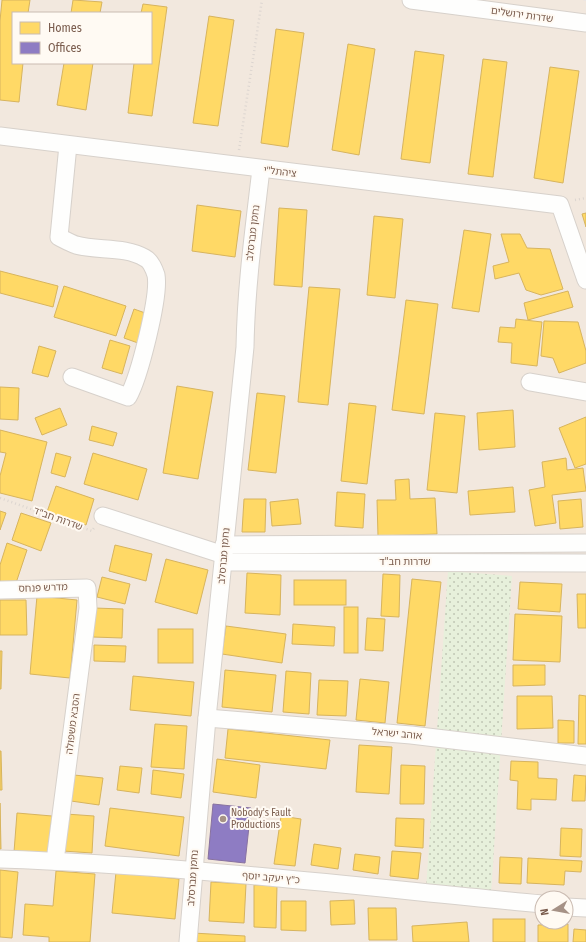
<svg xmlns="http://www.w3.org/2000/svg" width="586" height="942" font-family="'Fira Sans Condensed','Noto Sans Hebrew',sans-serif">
  <defs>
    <pattern id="park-dots" width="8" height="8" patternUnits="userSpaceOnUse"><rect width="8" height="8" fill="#e7f0db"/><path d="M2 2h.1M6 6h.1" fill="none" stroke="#c0c6b4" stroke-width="1.8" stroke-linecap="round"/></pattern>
  </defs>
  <rect width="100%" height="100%" fill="#f9f5f0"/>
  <!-- residential -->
  <path fill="#f2e8de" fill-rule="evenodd" d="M0,0H586V942H0ZM13,13H151V63H13ZM542,898H566V922H542Z"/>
  <!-- park -->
  <polygon fill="url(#park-dots)" points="448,571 512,576 491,894 426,889"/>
  <!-- homes -->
  <g fill="#ffd966" stroke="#d7b45e">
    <polygon points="2,0 30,0 28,13 13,13 13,63 23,63 19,102 0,100 0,21"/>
    <polygon points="73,0 102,2 100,13 71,13"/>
    <polygon points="143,4 167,7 152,116 128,113 134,63 151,63 151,13 141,13"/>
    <polygon points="209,16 234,20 218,126 193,123"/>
    <polygon points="276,29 304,33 288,147 261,143"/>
    <polygon points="348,44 375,49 359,155 332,150"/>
    <polygon points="415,51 444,55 430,163 401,159"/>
    <polygon points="483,59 507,62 493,177 468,174"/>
    <polygon points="64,63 93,63 86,110 57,105"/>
    <polygon points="550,67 579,71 563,183 534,178"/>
    <polygon points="197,205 241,211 235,257 192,251"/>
    <polygon points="279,208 307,210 302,287 274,285"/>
    <polygon points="586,213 586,227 582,214"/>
    <polygon points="374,216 403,219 395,298 367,295"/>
    <polygon points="464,230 491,234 479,312 452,308"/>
    <polygon points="501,234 520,234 527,248 550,249 563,289 541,295 526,290 519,273 495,279 493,266 509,262"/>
    <polygon points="0,271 58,286 53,307 0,293"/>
    <polygon points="64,286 126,306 116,336 54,317"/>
    <polygon points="309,287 340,289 328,405 298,402"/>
    <polygon points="568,291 573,307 528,320 524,303"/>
    <polygon points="406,300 438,304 424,414 392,410"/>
    <polygon points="134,309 148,314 138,343 124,338"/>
    <polygon points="516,319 542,322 537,366 511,363 512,343 498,342 500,327 515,328"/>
    <polygon points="544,321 578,322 586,351 586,363 559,373 553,358 541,356"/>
    <polygon points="110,340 130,346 122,374 102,368"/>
    <polygon points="39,346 56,351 48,377 32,373"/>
    <polygon points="177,386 213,392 198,479 163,473"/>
    <polygon points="0,387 19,388 18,420 0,419"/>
    <polygon points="257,393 285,396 276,473 248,470"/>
    <polygon points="349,403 376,406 367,484 341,481"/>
    <polygon points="60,408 67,425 42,435 35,418"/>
    <polygon points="513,410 515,447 479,450 477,413"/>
    <polygon points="435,413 465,416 457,493 427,490"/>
    <polygon points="586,417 586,464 575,468 559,428"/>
    <polygon points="92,426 117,433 113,446 89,440"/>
    <polygon points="0,430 47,442 32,501 0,493 0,476 6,453 0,452"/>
    <polygon points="56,453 71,457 65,477 51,473"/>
    <polygon points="93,453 147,469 138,500 84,484"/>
    <polygon points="566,458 567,470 583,468 586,491 552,495 556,523 535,526 529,490 545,487 542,462"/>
    <polygon points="409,479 410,499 435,498 437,534 378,536 377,500 396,500 395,480"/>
    <polygon points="56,486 94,499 86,525 47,512"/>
    <polygon points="513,487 515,512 470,515 468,491"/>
    <polygon points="337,492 365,494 363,528 335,526"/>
    <polygon points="244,499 266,499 265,532 242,532"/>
    <polygon points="298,499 301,524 272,526 270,502"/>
    <polygon points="581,499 583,527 560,529 558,501"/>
    <polygon points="0,511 6,513 0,530"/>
    <polygon points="21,513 51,523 41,551 12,540"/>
    <polygon points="7,543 27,550 15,586 0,581 0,565"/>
    <polygon points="115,545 152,554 146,581 109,571"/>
    <polygon points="166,559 208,570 197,614 155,602"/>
    <polygon points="247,573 281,575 280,615 245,613"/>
    <polygon points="383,574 400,575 399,617 381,616"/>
    <polygon points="102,577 130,584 125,604 97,597"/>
    <polygon points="412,579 441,582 425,726 397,723"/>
    <rect x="294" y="580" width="52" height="25"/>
    <polygon points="520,582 562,584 560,612 518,609"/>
    <polygon points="577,594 586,594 586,628 578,628"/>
    <polygon points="37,596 77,600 70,678 30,674"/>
    <polygon points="0,600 26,600 27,635 0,635"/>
    <rect x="344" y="607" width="14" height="46"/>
    <polygon points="94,608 123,609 122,638 93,637"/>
    <polygon points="515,614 562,616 560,662 513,660"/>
    <polygon points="367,618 385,619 383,651 365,650"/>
    <polygon points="293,624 335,627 334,646 292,644"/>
    <polygon points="226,626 286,634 282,663 222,654"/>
    <rect x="158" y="629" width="35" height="34"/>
    <polygon points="94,645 126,646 125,662 94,661"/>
    <polygon points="0,651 2,651 1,689 0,689"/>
    <polygon points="513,665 545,665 545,685 513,686"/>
    <polygon points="225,670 276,675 272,712 222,707"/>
    <polygon points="286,671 311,673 309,714 283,712"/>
    <polygon points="133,676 194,682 191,716 130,710"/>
    <polygon points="360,679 389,682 385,723 356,720"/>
    <polygon points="319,680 348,681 346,716 317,715"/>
    <polygon points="579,695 586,696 586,744 578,744"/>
    <polygon points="517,696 552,696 553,728 517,729"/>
    <polygon points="558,720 574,721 574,743 558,743"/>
    <polygon points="155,724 187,726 184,769 151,767"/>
    <polygon points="228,729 330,740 326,769 225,758"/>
    <polygon points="359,745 392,747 389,794 356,792"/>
    <polygon points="0,751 1,751 2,790 0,790"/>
    <polygon points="217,759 260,765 256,798 213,792"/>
    <polygon points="511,761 538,762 538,778 557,779 556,800 531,799 531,810 517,809 518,781 510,780"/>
    <polygon points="401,765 425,766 424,804 400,804"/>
    <polygon points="120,766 142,768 139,793 117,790"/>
    <polygon points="153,770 184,774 181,798 151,794"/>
    <polygon points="74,775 103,778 99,805 71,801"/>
    <polygon points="574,775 586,776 585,801 572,801"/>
    <polygon points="0,803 1,849 0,849"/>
    <polygon points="110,808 184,817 179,856 105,846"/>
    <polygon points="17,813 52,816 48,855 14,852"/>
    <polygon points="66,814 94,816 92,853 63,851"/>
    <polygon points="281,816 301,819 295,866 274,864"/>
    <polygon points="396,818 424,819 423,848 395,846"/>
    <polygon points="561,828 582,829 581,857 560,856"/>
    <polygon points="314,844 341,848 338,869 311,865"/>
    <polygon points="392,851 421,853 418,879 390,876"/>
    <polygon points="355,854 380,857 378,874 353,870"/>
    <polygon points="500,857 522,858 521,884 499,883"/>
    <polygon points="528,858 582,861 581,872 565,871 564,885 527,883"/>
    <polygon points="0,870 18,872 12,938 0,937"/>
    <polygon points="56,871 95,874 90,942 49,942 49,937 23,935 25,904 53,906"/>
    <polygon points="116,872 179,879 175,919 112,913"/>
    <polygon points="211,882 246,884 244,923 209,921"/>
    <polygon points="254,885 277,885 276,928 254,927"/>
    <polygon points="354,900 355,924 331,925 330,901"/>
    <polygon points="281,901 306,901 306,931 281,930"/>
    <polygon points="368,908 396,908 397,940 369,940"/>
    <rect x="493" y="919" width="32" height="23"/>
    <polygon points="467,922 469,942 413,942 412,926"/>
    <polygon points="568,924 568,942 538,942 538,925"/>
    <polygon points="574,929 586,930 586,942 573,942"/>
    <polygon points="193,933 245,936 245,942 192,942"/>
  </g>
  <!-- offices -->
  <polygon fill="#8e7cc3" stroke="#8872a0" points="213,804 251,808 245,863 208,859"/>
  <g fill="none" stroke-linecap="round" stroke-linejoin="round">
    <!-- minor casing -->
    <g stroke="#d7d1cb" stroke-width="19">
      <g id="minor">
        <polyline points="411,0 586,23"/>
        <polyline points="0,136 560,205 586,280"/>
        <path d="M68,145L59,237C65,240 70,243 76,245C97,251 125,246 145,258C151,261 154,269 156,275C160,296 139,378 128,397L72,377"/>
        <polyline points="530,382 586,392"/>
        <polyline points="103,516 224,555"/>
        <polyline points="224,545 586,543"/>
        <polyline points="224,562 586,563"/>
        <polyline points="0,590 87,588 88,608 55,861"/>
        <polyline points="207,718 411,735 586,756"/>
        <path d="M0,859C181,865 362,887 542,904"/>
        <polyline points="566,907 586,908"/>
        <path d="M188,942L207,718L245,347C246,287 254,229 261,169"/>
      </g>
    </g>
    <!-- path -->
    <g stroke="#dcd5d0" stroke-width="2.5" stroke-dasharray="1 3" stroke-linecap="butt">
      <polyline points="239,150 262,0"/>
      <polyline points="575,200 586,198"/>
      <polyline points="0,498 92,531 94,528"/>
    </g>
    <!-- minor -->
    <use href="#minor" stroke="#fefefd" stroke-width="17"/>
    <!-- tram -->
    <polyline stroke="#e6e3e7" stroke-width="1" points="584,0 586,0"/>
  </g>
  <!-- markers -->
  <circle fill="#a69286" stroke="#fffaf3" stroke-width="1.5" cx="223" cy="819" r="4"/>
  <g text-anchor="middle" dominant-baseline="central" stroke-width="4" stroke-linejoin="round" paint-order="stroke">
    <!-- street labels -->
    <g font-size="10" fill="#7a5c4d" stroke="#fffaf3">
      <text transform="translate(522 15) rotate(8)">שדרות ירושלים</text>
      <text transform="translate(280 172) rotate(7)">ציהתל"י</text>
      <text transform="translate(253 233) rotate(-83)">נחמן מברסלב</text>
      <text transform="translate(58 519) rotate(20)">שדרות חב"ד</text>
      <text transform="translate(224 556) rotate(-85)">נחמן מברסלב</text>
      <text x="405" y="562">שדרות חב"ד</text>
      <text transform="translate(43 588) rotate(-2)">מדרש פנחס</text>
      <text transform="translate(73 724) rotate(-83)">הסבא משפולה</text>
      <text transform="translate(397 734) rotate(5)">אוהב ישראל</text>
      <text transform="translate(193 878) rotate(-86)">נחמן מברסלב</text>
      <text transform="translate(271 878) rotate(5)">כ"ץ יעקב יוסף</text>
    </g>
    <!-- poi labels -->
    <g font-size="10" fill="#7a5c4d" stroke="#fffaf3" text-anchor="start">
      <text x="231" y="813">Nobody's Fault<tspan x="231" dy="12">Productions</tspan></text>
    </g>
  </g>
  <!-- legend -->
  <rect x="12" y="12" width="140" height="52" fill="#fffaf3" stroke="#cabbb1"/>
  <rect x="20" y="22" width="20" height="12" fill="#ffd966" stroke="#cabbb1"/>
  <text x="48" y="32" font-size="12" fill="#7a5c4d">Homes</text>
  <rect x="20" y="42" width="20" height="12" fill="#8e7cc3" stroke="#cabbb1"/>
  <text x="48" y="52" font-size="12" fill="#7a5c4d">Offices</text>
  <!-- north arrow -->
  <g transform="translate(554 910) rotate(259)"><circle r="19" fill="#fffaf3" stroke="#cabbb1"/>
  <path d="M0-3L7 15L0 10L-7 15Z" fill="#a69286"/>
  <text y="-6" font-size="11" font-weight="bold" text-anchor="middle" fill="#7a5c4d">N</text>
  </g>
</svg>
